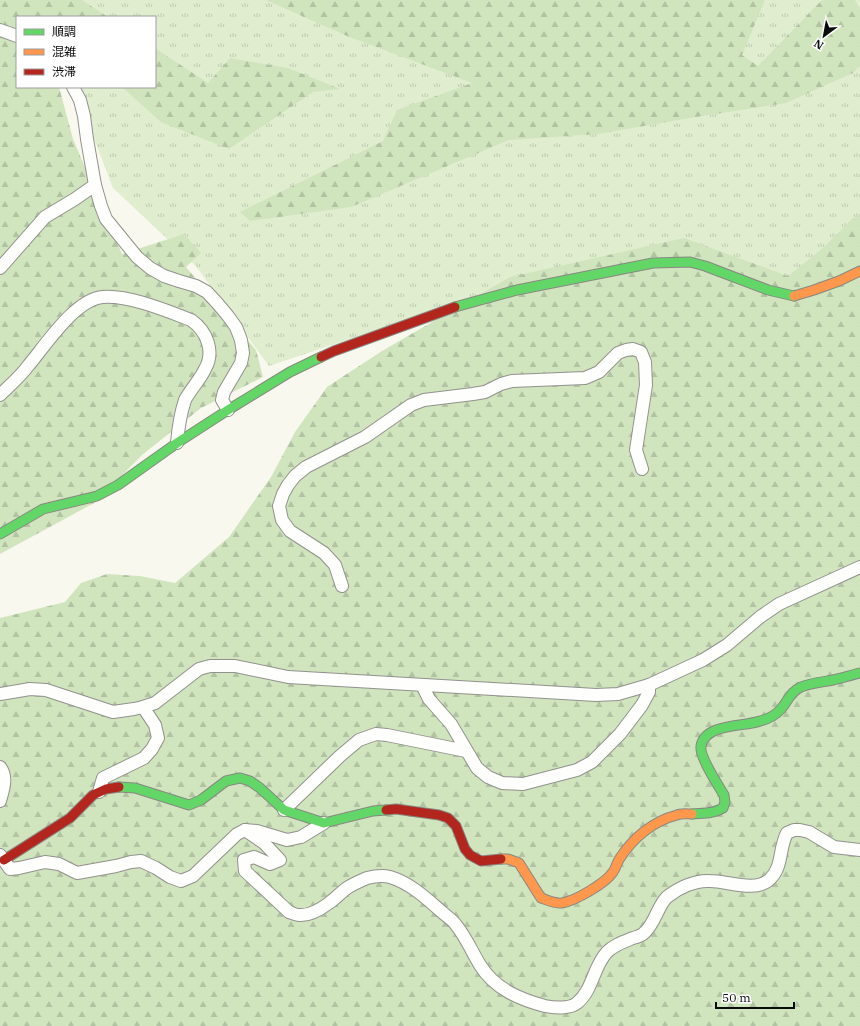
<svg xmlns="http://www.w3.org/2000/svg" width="860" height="1026" font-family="'IBM Plex Serif','Noto Sans JP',serif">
  <defs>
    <pattern id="grass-tufts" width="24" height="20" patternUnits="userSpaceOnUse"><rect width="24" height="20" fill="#e0eecf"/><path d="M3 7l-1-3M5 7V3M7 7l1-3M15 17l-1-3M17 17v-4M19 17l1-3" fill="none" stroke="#bfcbb0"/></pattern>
    <pattern id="forest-firs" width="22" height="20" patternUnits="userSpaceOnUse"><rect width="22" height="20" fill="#d0e5be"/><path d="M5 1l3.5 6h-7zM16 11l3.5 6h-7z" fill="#b1c3a2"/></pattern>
  </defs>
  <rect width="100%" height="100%" fill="#f9f8ee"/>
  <!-- grass -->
  <polygon fill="url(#grass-tufts)" points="0,0 860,0 860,231 788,276 718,252 586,260 269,366 195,265 113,188 74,87 155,87 155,17 19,17"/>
  <!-- forest -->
  <g fill="url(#forest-firs)">
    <polygon points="0,0 82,0 108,17 17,17 17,87 59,87 73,139 122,254 184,234 201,253 186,267 256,350 263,377 201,408 142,455 96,502 0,554"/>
    <polygon points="266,0 765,0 742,55 758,66 822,0 855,0 860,9 860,66 853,73 786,103 696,117 598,134 509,140 351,207 250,221 240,212 383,141 397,110 472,83 347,36"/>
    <polygon points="155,48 208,83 230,58 288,68 340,89 313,92 229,149 161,122 122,87 155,87"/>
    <polygon points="860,217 860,1026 0,1026 0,618 65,602 81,583 107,574 140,576 175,583 229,537 271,477 295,432 327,387 382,351 510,277 684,238 788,276 823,248 853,218"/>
  </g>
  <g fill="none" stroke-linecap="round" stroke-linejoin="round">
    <!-- street casing -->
    <g stroke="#92918d" stroke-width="14">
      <g id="street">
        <polyline points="0,30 17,36"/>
        <polyline points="73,87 80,100 84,116 87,139 95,185 101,206 106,219 137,257 150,268 164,276 179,281 196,286 207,292 218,304 228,316 236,327 241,340 243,353 241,363 224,392 222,400 228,410"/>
        <polyline points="0,268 1,267 45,217 75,199 95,185"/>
        <path d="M0,395C9,386 20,377 28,366C45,346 75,299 103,297C129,295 167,311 191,320C207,331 215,352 205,369C200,380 190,390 185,400C181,412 178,431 177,443"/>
        <polyline points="342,586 335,565 324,553 290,531 282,520 279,506 283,494 288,485 295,476 306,467 365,437 411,405 424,400 473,394 485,392 501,384 512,381 585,378 599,372 618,353 626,350 633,349 641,352 645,362 646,385 636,450 642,469"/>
        <polyline points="422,685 429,699 451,724 477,768 488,777 502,783 523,784 577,770 592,762 620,734 642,705 649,692 649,685"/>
        <polyline points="0,694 30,689 46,690 113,712 134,709 143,707 155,703 199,669 210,666 235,666 288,677 596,695 618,694 649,685 703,660 727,645 760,617 779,604 860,567"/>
        <path d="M0,767C8,777 3,790 0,801"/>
        <polyline points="99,792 103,778 144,758 152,749 158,738 155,725 143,707"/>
        <polyline points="284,810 340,756 359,740 376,734 387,735 466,751"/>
        <path d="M245,830L264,843L280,860L270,864L254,857L244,860L245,871L289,912C292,913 296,915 299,915C309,916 321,909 329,903C335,899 340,893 347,888C353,884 360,881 367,878C375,876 382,875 390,877C410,883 426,898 442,912C446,916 453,920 456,925C466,937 472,952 480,965C495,989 519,999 545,1006C554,1008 570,1009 577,1003C593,990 593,967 607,952C614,945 623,942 633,938C637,937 641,936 644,933C655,924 658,905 667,897C678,888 695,880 710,881C728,881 756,893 770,879C783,867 779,847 787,833L794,830H800L809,832L834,847L860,850"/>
        <polyline points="0,855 10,869 19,868 45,862 59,864 77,873 116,866 131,862 141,861 156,868 170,877 181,881 193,876 237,834 245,830 257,831 287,840 301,837 324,823"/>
      </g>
    </g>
    <!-- fast casing -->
    <g stroke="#888883" stroke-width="11">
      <g id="fast">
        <polyline points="455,307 517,290 653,263 690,262 705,266 768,290 794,296"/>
        <polyline points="0,534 43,509 97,496 118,485 177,443 228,410 290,372 321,357"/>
        <polyline points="119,787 135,788 189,805 201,800 226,781 240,778 250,781 260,788 284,810 324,823 373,811 386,810"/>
        <path d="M692,814C703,813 713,814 723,808L725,802L724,795C718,785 699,756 701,746C705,723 744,727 760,721C768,719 775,716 781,709C788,701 790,692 801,687C811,683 823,682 833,680C842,678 851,675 860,673"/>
      </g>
    </g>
    <!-- slow casing -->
    <g stroke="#888883" stroke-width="11">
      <g id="slow">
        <polyline points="794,296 814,290 839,281 860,271"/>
        <path d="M501,859H508L519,863L541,898C547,900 555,904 562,903C575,901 606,883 613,872C616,868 617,862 620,858C633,838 653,821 677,815C681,813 687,814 692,814"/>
      </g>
    </g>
    <!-- jam casing -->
    <g stroke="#888883" stroke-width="11">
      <g id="jam">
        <polyline points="321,357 334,351 455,307"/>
        <polyline points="386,810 396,809 439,815 448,818 456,826 465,849 470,855 481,861 501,859"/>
        <polyline points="4,860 70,818 93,795 106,789 119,787"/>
      </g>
    </g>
    <!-- street -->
    <use href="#street" stroke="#fefefc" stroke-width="12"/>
    <!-- fast -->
    <use href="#fast" stroke="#63d668" stroke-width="9"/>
    <!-- slow -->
    <use href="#slow" stroke="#ff974d" stroke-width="9"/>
    <!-- jam -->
    <use href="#jam" stroke="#b3261e" stroke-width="9"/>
  </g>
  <!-- legend -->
  <rect x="16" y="16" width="140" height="72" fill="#ffffff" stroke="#9d9d9d"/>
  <rect x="24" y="29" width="20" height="6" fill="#63d668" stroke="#9d9d9d"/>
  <text x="52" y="36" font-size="12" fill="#0a0a0a">順調</text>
  <rect x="24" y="49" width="20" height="6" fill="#ff974d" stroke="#9d9d9d"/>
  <text x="52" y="56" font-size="12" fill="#0a0a0a">混雑</text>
  <rect x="24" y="69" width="20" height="6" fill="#b3261e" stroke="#9d9d9d"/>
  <text x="52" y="76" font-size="12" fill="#0a0a0a">渋滞</text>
  <!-- north arrow -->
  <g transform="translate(824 36) rotate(212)" stroke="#ffffff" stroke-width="3" paint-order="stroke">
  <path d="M0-3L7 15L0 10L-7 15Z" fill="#0a0a0a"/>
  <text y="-6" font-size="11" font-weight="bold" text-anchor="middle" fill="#0a0a0a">N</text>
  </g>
  <!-- scale -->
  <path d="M716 1002v6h78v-6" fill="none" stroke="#0a0a0a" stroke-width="2"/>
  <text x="722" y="1002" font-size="12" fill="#0a0a0a" stroke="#ffffff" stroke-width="3" paint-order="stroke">50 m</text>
</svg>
